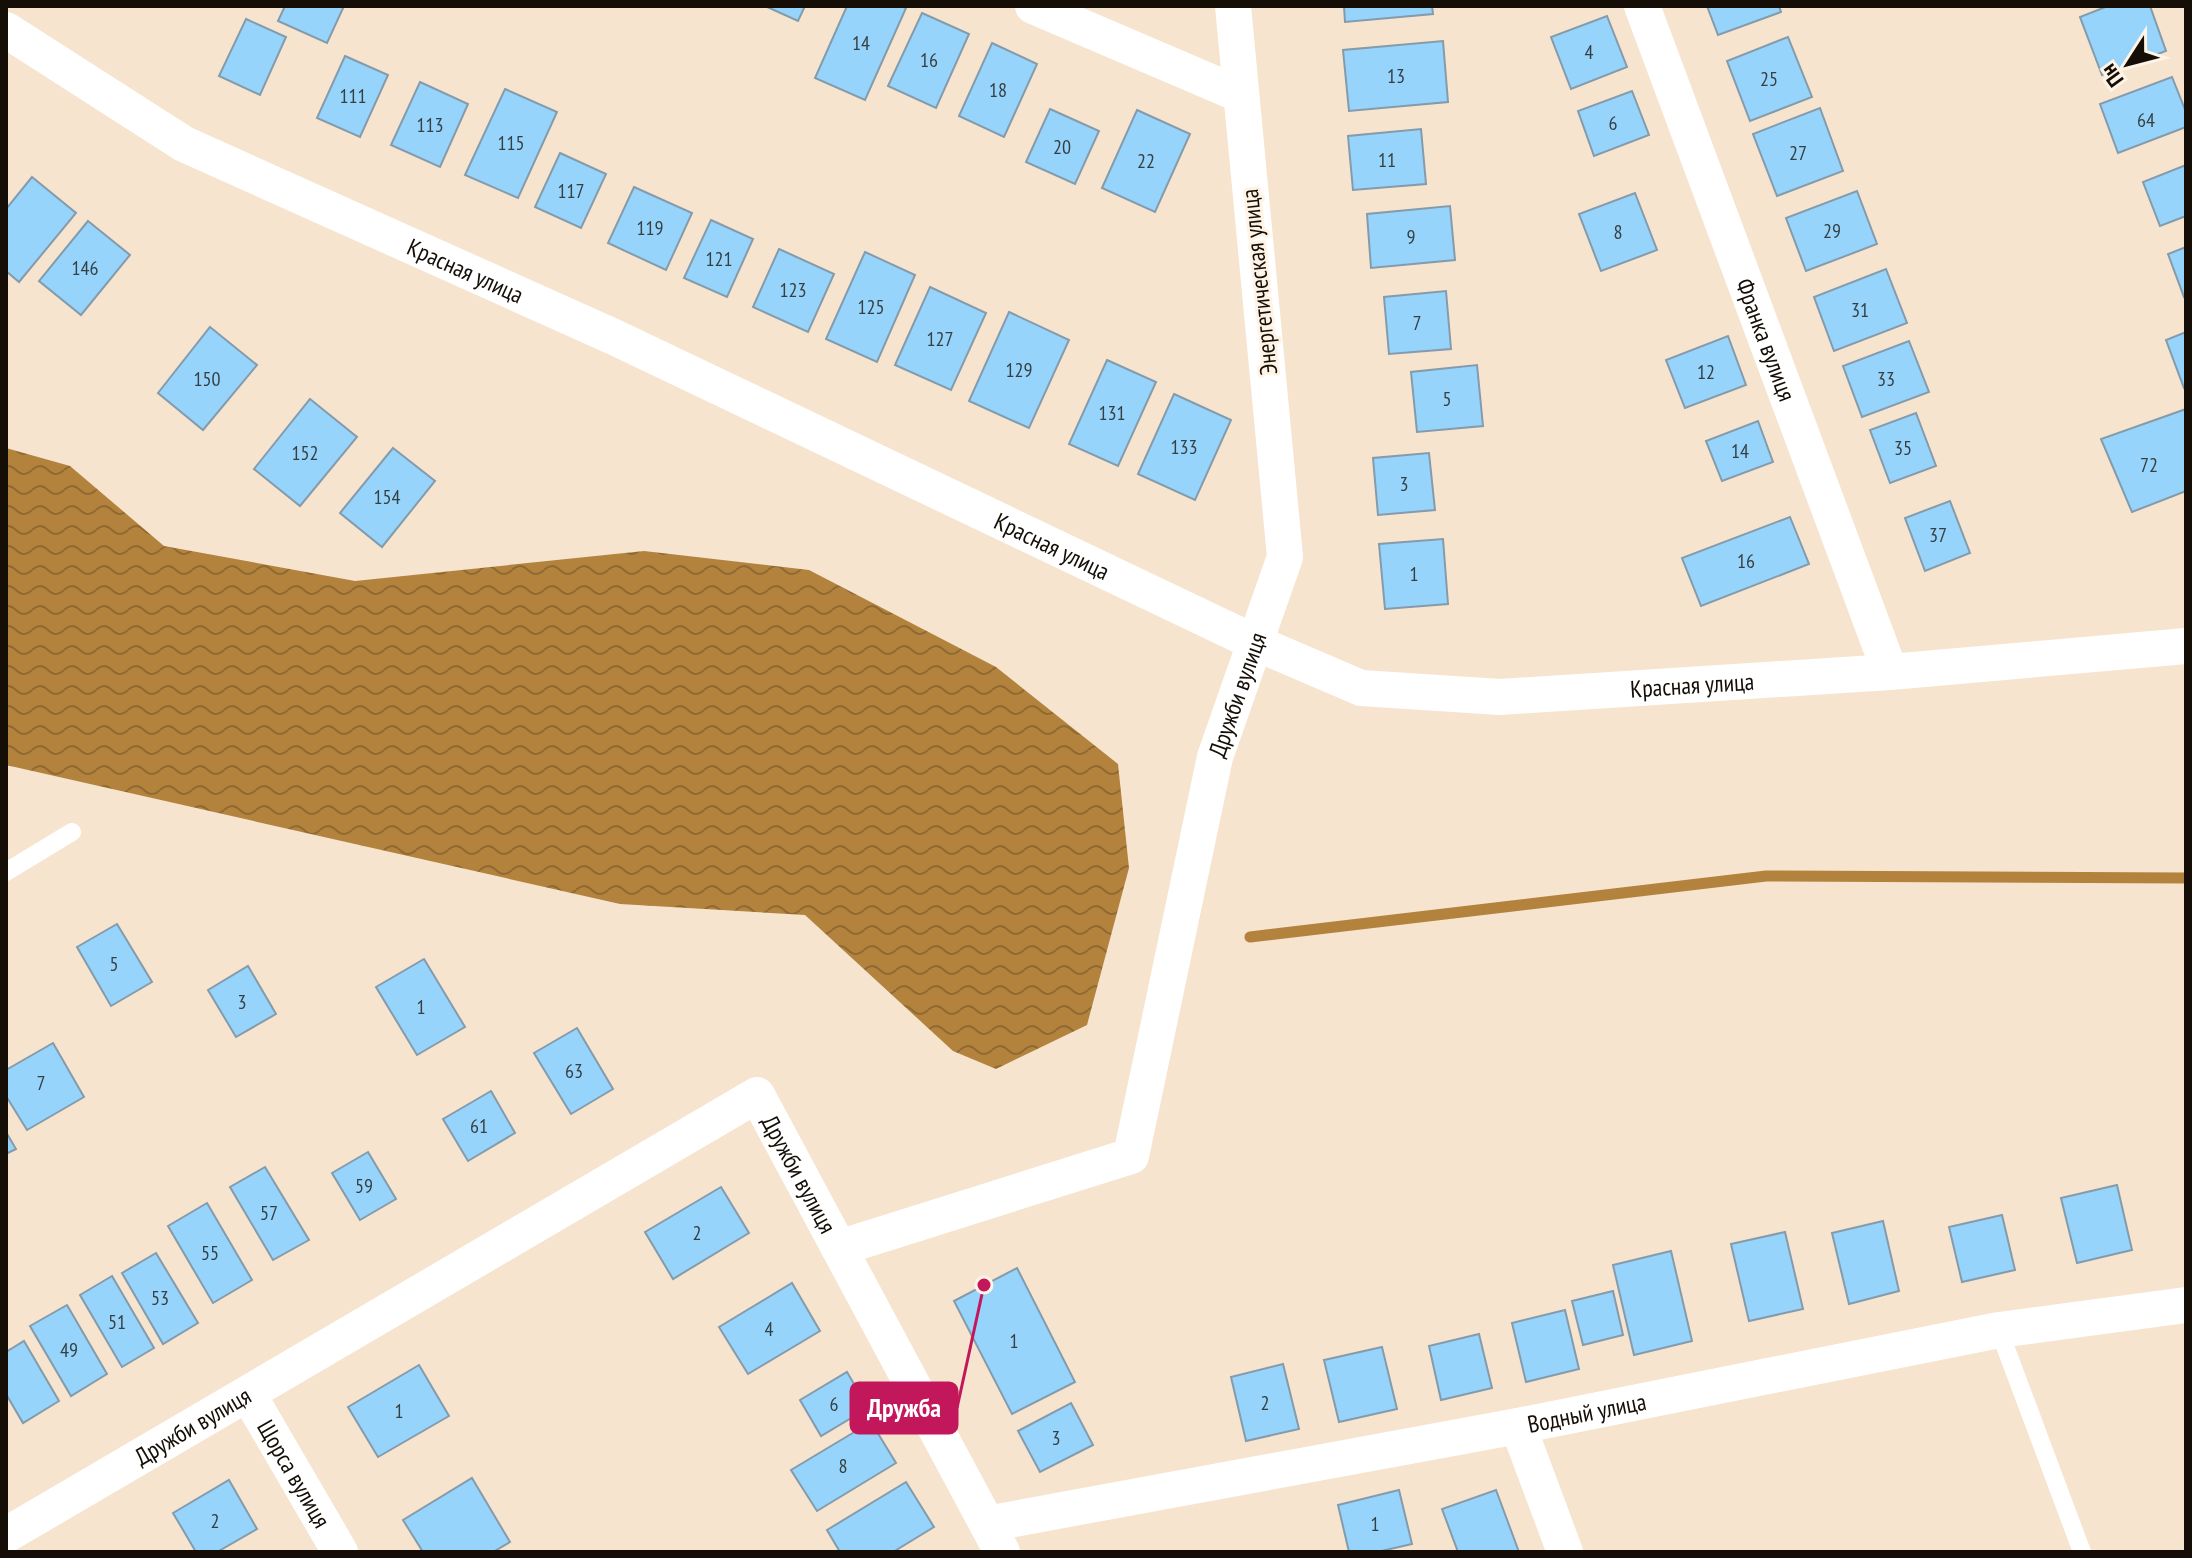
<svg xmlns="http://www.w3.org/2000/svg" width="2192" height="1558" font-family="'PT Sans Narrow',sans-serif">
  <defs>
    <pattern id="water-waves" width="16" height="10" patternUnits="userSpaceOnUse" patternTransform="scale(2)"><rect width="16" height="10" fill="#b3833e"/><path d="M0 5q4-4 8 0t8 0" fill="none" stroke="#906a32"/></pattern>
  </defs>
  <rect width="100%" height="100%" fill="#f6e4ce"/>
  <!-- water -->
  <polygon fill="url(#water-waves)" points="6,448 70,466 164,546 355,581 644,551 809,570 996,667 1118,764 1129,868 1087,1025 996,1069 953,1051 805,915 620,904 6,765"/>
  <g fill="none" stroke-linecap="round" stroke-linejoin="round">
    <!-- stream -->
    <polyline stroke="#b3833e" stroke-width="11" points="1250,937 1766,876 2186,878"/>
  </g>
  <!-- building -->
  <g fill="#97d4fb" stroke="#849bac" stroke-width="2">
    <polygon points="285,6 344,6 327,43 278,21"/>
    <polygon points="765,6 805,6 798,21"/>
    <polygon points="847,6 901,6 906,8 865,100 815,78"/>
    <polygon points="1344,6 1432,6 1433,14 1345,22"/>
    <polygon points="1707,6 1779,6 1781,12 1718,35"/>
    <polygon points="2108,6 2150,6 2166,51 2102,75 2080,17"/>
    <polygon points="922,13 969,34 936,108 888,86"/>
    <polygon points="1607,16 1627,67 1571,89 1551,37"/>
    <polygon points="246,19 286,37 260,95 219,76"/>
    <polygon points="1788,37 1812,97 1750,121 1727,61"/>
    <polygon points="1443,41 1448,102 1349,111 1343,50"/>
    <polygon points="992,43 1037,64 1004,137 959,116"/>
    <polygon points="345,56 388,75 360,137 317,118"/>
    <polygon points="2172,77 2186,112 2186,127 2118,153 2100,104"/>
    <polygon points="420,82 468,104 440,167 391,145"/>
    <polygon points="505,89 557,112 518,198 465,175"/>
    <polygon points="1632,91 1649,135 1594,156 1578,111"/>
    <polygon points="1820,108 1843,171 1777,196 1753,134"/>
    <polygon points="1050,109 1099,131 1075,184 1026,162"/>
    <polygon points="1137,110 1190,134 1155,212 1102,188"/>
    <polygon points="1421,129 1426,184 1353,190 1348,136"/>
    <polygon points="560,153 606,174 581,228 535,207"/>
    <polygon points="2186,165 2186,216 2160,226 2143,182"/>
    <polygon points="32,177 76,213 19,282 6,271 6,209"/>
    <polygon points="634,187 692,213 666,270 608,243"/>
    <polygon points="1857,191 1877,244 1806,271 1786,218"/>
    <polygon points="1635,193 1657,250 1601,271 1579,214"/>
    <polygon points="1450,206 1455,260 1371,268 1367,214"/>
    <polygon points="711,220 753,239 727,297 684,278"/>
    <polygon points="88,221 130,255 81,315 39,281"/>
    <polygon points="2186,247 2186,296 2184,297 2168,254"/>
    <polygon points="779,249 834,274 808,332 753,307"/>
    <polygon points="865,252 915,275 877,362 826,339"/>
    <polygon points="1886,269 1907,323 1834,351 1814,297"/>
    <polygon points="930,287 986,313 951,390 895,365"/>
    <polygon points="1446,291 1451,349 1389,354 1384,297"/>
    <polygon points="1009,312 1069,340 1029,428 969,401"/>
    <polygon points="210,327 257,365 203,430 158,393"/>
    <polygon points="2186,332 2186,387 2184,388 2166,340"/>
    <polygon points="1728,336 1746,385 1685,408 1666,360"/>
    <polygon points="1909,341 1929,392 1862,417 1843,366"/>
    <polygon points="1107,360 1156,382 1118,466 1069,444"/>
    <polygon points="1477,365 1483,426 1417,432 1411,372"/>
    <polygon points="1174,394 1231,420 1195,500 1138,474"/>
    <polygon points="310,399 357,437 300,506 254,469"/>
    <polygon points="2186,409 2186,491 2132,512 2101,439"/>
    <polygon points="1916,413 1936,466 1890,483 1870,430"/>
    <polygon points="1758,421 1773,462 1722,481 1706,441"/>
    <polygon points="393,448 435,481 382,547 340,513"/>
    <polygon points="1429,453 1435,510 1378,515 1373,458"/>
    <polygon points="1950,501 1970,553 1925,571 1905,518"/>
    <polygon points="1790,517 1809,564 1701,606 1682,558"/>
    <polygon points="1443,539 1448,604 1385,609 1379,544"/>
    <polygon points="117,924 152,982 111,1006 77,947"/>
    <polygon points="424,959 465,1027 417,1055 376,987"/>
    <polygon points="248,966 276,1014 236,1037 208,990"/>
    <polygon points="577,1028 613,1089 571,1114 534,1053"/>
    <polygon points="53,1043 84,1097 27,1130 6,1096 6,1070"/>
    <polygon points="491,1091 515,1133 468,1161 443,1119"/>
    <polygon points="6,1132 16,1149 6,1154"/>
    <polygon points="368,1152 396,1199 360,1220 332,1173"/>
    <polygon points="265,1167 309,1240 273,1260 230,1187"/>
    <polygon points="2117,1185 2132,1250 2077,1263 2061,1198"/>
    <polygon points="721,1187 749,1233 673,1279 645,1232"/>
    <polygon points="207,1203 252,1280 213,1303 168,1226"/>
    <polygon points="2002,1215 2015,1270 1962,1282 1949,1227"/>
    <polygon points="1883,1221 1899,1291 1849,1304 1832,1233"/>
    <polygon points="1785,1232 1803,1309 1749,1321 1731,1244"/>
    <polygon points="1671,1251 1692,1341 1634,1355 1613,1265"/>
    <polygon points="156,1253 198,1323 163,1344 122,1273"/>
    <polygon points="1017,1268 1075,1382 1012,1414 954,1301"/>
    <polygon points="112,1276 154,1348 122,1367 80,1295"/>
    <polygon points="792,1283 820,1331 748,1374 719,1327"/>
    <polygon points="1613,1291 1623,1335 1583,1345 1572,1301"/>
    <polygon points="67,1305 107,1374 71,1396 30,1326"/>
    <polygon points="1565,1310 1579,1369 1526,1382 1512,1323"/>
    <polygon points="1479,1334 1492,1388 1441,1400 1429,1346"/>
    <polygon points="24,1341 59,1401 23,1423 6,1394 6,1352"/>
    <polygon points="1382,1347 1397,1409 1339,1422 1324,1360"/>
    <polygon points="1283,1364 1299,1429 1246,1441 1231,1377"/>
    <polygon points="419,1365 449,1416 378,1457 348,1407"/>
    <polygon points="847,1372 868,1408 821,1436 800,1400"/>
    <polygon points="1071,1403 1093,1445 1040,1472 1018,1431"/>
    <polygon points="871,1422 896,1463 817,1511 791,1470"/>
    <polygon points="472,1478 510,1542 493,1552 423,1552 403,1520"/>
    <polygon points="229,1480 257,1529 217,1552 196,1552 173,1513"/>
    <polygon points="906,1482 934,1527 893,1552 840,1552 827,1530"/>
    <polygon points="1399,1490 1412,1544 1377,1552 1349,1552 1338,1505"/>
    <polygon points="1496,1490 1519,1552 1458,1552 1442,1509"/>
  </g>
  <g fill="none" stroke-linecap="round" stroke-linejoin="round">
    <!-- service -->
    <g stroke="#fff" stroke-width="18">
      <polyline points="6,872 72,832"/>
      <polyline points="1999,1330 2082,1552"/>
    </g>
    <!-- minor -->
    <g stroke="#fff" stroke-width="36">
      <polyline points="1033,6 1241,95"/>
      <path id="s1" d="M1642,6L1890,672"/>
      <path id="s2" d="M6,30L184,144L614,337L1256,643L1361,688L1500,697L1890,672L2186,646"/>
      <polyline points="839,1248 1002,1552"/>
      <path id="s3" d="M248,1394L340,1552"/>
      <polyline points="1518,1426 1565,1552"/>
      <path id="s4" d="M987,1524L1518,1426L1999,1330L2186,1305"/>
      <path id="s5" d="M6,1535L757,1095L839,1248L1131,1156L1215,757L1285,557L1233,6"/>
    </g>
  </g>
  <g text-anchor="middle" dominant-baseline="central" stroke-width="6" stroke-linejoin="round" paint-order="stroke">
    <!-- number labels -->
    <g font-size="20" fill="#354044">
      <text x="861" y="43">14</text>
      <text x="1589" y="52">4</text>
      <text x="929" y="60">16</text>
      <text x="1396" y="76">13</text>
      <text x="1769" y="79">25</text>
      <text x="998" y="90">18</text>
      <text x="353" y="96">111</text>
      <text x="2146" y="120">64</text>
      <text x="1613" y="123">6</text>
      <text x="430" y="125">113</text>
      <text x="511" y="143">115</text>
      <text x="1062" y="147">20</text>
      <text x="1798" y="153">27</text>
      <text x="1387" y="160">11</text>
      <text x="1146" y="161">22</text>
      <text x="571" y="191">117</text>
      <text x="650" y="228">119</text>
      <text x="1832" y="231">29</text>
      <text x="1618" y="232">8</text>
      <text x="1411" y="237">9</text>
      <text x="719" y="259">121</text>
      <text x="85" y="268">146</text>
      <text x="793" y="290">123</text>
      <text x="871" y="307">125</text>
      <text x="1860" y="310">31</text>
      <text x="1417" y="323">7</text>
      <text x="940" y="339">127</text>
      <text x="1019" y="370">129</text>
      <text x="1706" y="372">12</text>
      <text x="207" y="379">150</text>
      <text x="1886" y="379">33</text>
      <text x="1447" y="399">5</text>
      <text x="1112" y="413">131</text>
      <text x="1184" y="447">133</text>
      <text x="1903" y="448">35</text>
      <text x="1740" y="451">14</text>
      <text x="305" y="453">152</text>
      <text x="2149" y="465">72</text>
      <text x="1404" y="484">3</text>
      <text x="387" y="497">154</text>
      <text x="1938" y="535">37</text>
      <text x="1746" y="561">16</text>
      <text x="1414" y="574">1</text>
      <text x="114" y="964">5</text>
      <text x="242" y="1002">3</text>
      <text x="421" y="1007">1</text>
      <text x="574" y="1071">63</text>
      <text x="41" y="1083">7</text>
      <text x="479" y="1126">61</text>
      <text x="364" y="1186">59</text>
      <text x="269" y="1213">57</text>
      <text x="697" y="1233">2</text>
      <text x="210" y="1253">55</text>
      <text x="160" y="1298">53</text>
      <text x="117" y="1322">51</text>
      <text x="769" y="1329">4</text>
      <text x="1014" y="1341">1</text>
      <text x="69" y="1350">49</text>
      <text x="1265" y="1403">2</text>
      <text x="834" y="1404">6</text>
      <text x="399" y="1411">1</text>
      <text x="1056" y="1438">3</text>
      <text x="843" y="1466">8</text>
      <text x="215" y="1521">2</text>
      <text x="1375" y="1524">1</text>
    </g>
    <!-- street labels -->
    <g font-size="24" fill="#140e07" stroke="#fef3e5">
      <text stroke="none"><textPath href="#s2" startOffset="520">Красная улица</textPath></text>
      <text transform="translate(1259 282) rotate(-96)">Энергетическая улица</text>
      <text stroke="none"><textPath href="#s1" startOffset="356">Франка вулиця</textPath></text>
      <text stroke="none"><textPath href="#s2" startOffset="1168">Красная улица</textPath></text>
      <text stroke="none"><textPath href="#s2" startOffset="1840">Красная улица</textPath></text>
      <text stroke="none"><textPath href="#s5" startOffset="1824">Дружби вулиця</textPath></text>
      <text stroke="none"><textPath href="#s5" startOffset="960">Дружби вулиця</textPath></text>
      <text stroke="none"><textPath href="#s4" startOffset="610">Водный улица</textPath></text>
      <text stroke="none"><textPath href="#s5" startOffset="216">Дружби вулиця</textPath></text>
      <text stroke="none"><textPath href="#s3" startOffset="92">Щорса вулиця</textPath></text>
    </g>
  </g>
  <!-- callouts -->
  <path fill="none" stroke="#c2185b" stroke-width="3" d="M984 1285L957 1408"/>
  <circle fill="#c2185b" stroke="#fef3e5" stroke-width="3" cx="984" cy="1285" r="8"/>
  <rect fill="#c2185b" stroke="#c2185b" stroke-width="3" x="851" y="1383" width="106" height="50" rx="8"/>
  <g font-size="26" text-anchor="middle" font-weight="bold" fill="#fff">
    <text x="904" y="1417">Дружба</text>
  </g>
  <!-- border -->
  <rect width="2192" height="1558" fill="none" stroke="#140e07" stroke-width="16"/>
  <!-- north arrow -->
  <g transform="translate(2128 64) rotate(234)" stroke="#fef3e5" stroke-width="6" paint-order="stroke">
  <path d="M0-6L14 30L0 20L-14 30Z" fill="#140e07"/>
  <text y="-12" font-size="22" font-weight="bold" text-anchor="middle" fill="#140e07">Пн</text>
  </g>
</svg>
